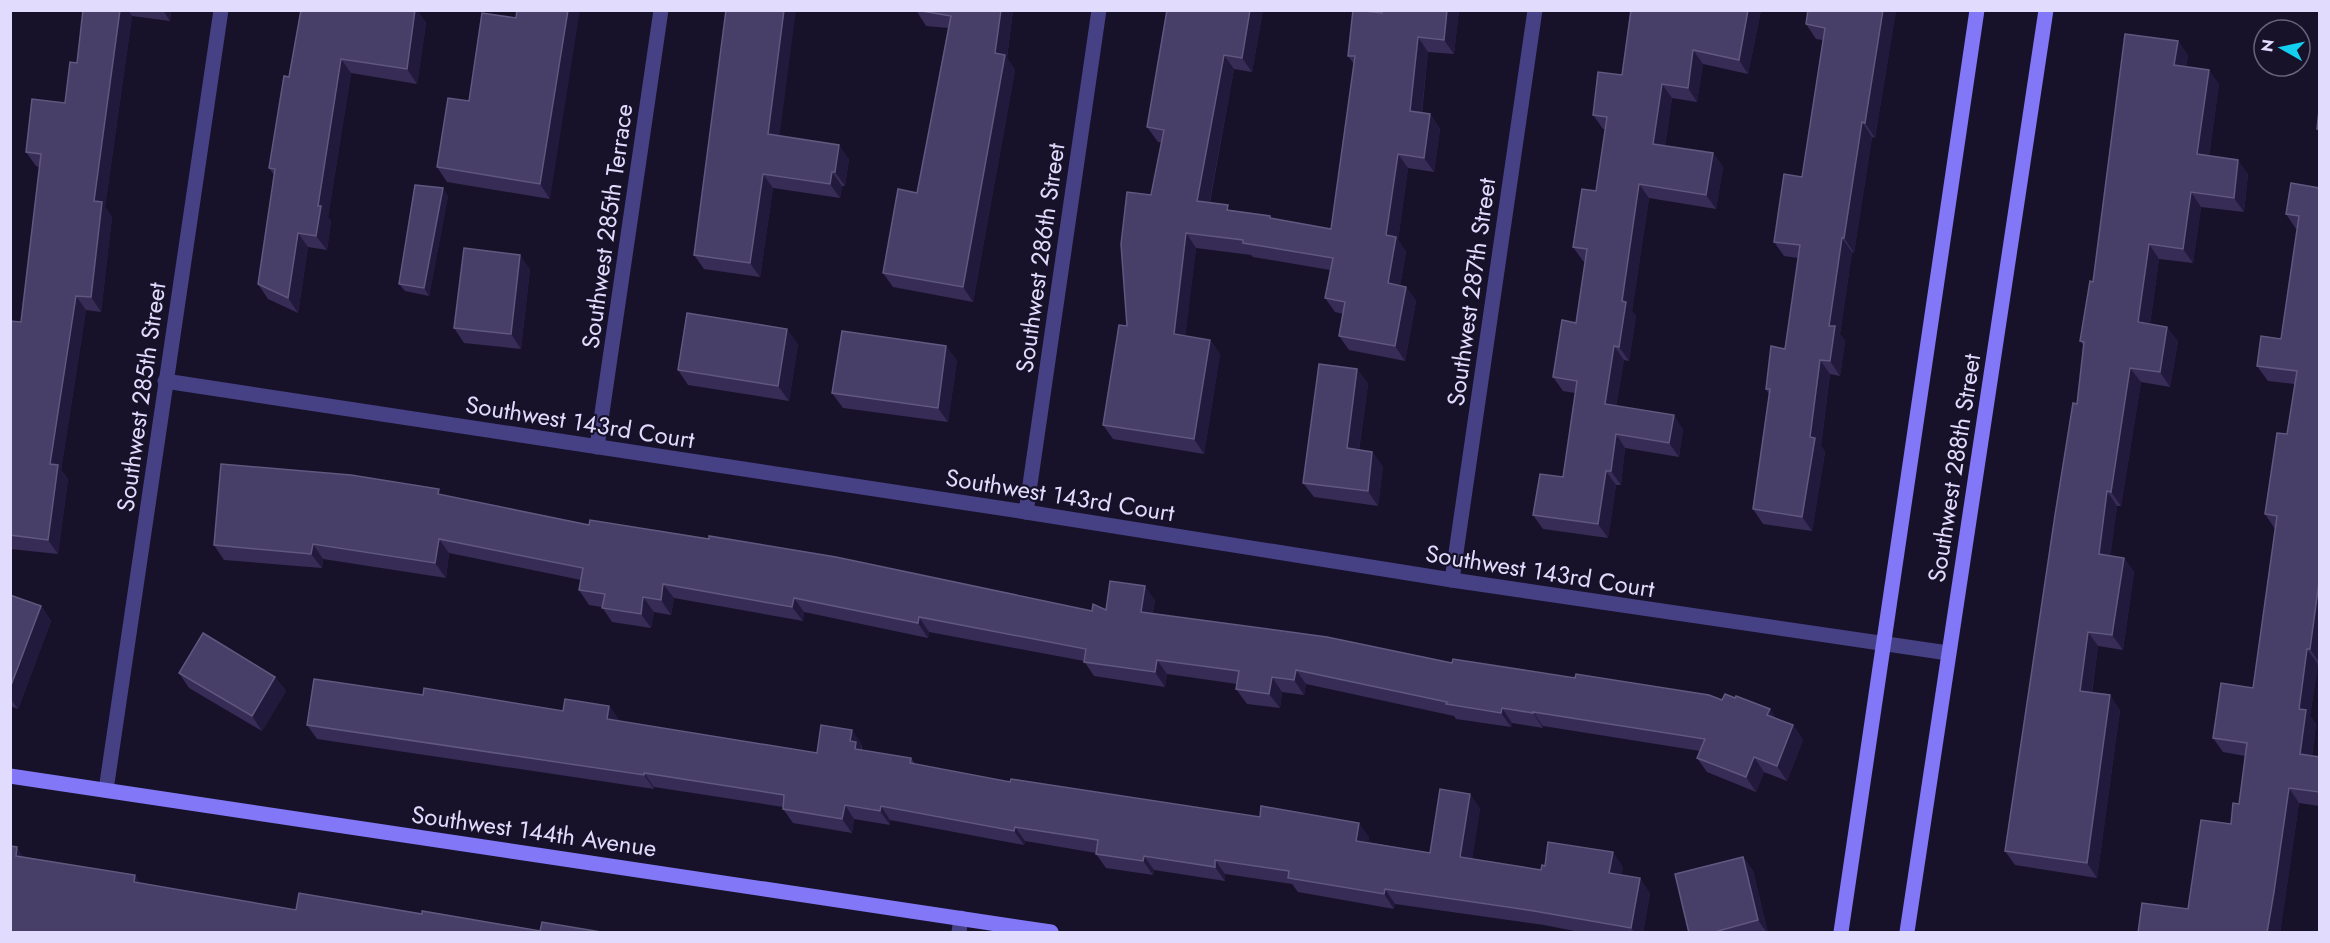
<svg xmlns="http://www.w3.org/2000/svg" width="2330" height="943" font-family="Jost,sans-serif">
  <rect width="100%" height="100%" fill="#171229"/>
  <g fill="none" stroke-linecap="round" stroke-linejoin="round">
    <!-- street -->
    <g stroke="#464085" stroke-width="15">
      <polyline points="165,381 1026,512 1452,580 1948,653"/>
      <polyline points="597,447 661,10"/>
      <polyline points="1026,512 1099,10"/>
      <polyline points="1452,580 1535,10"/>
      <polyline points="106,790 221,10"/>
      <polyline points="959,932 961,918"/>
    </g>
    <!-- secondary -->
    <g stroke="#8278f7" stroke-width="15">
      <polyline points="10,776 1051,932"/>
      <polyline points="1841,932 1977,10"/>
      <polyline points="1907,932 2046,10"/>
    </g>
  </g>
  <!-- wall -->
  <g fill="#362c56">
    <polygon points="83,10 171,10 170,21 132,16 105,207 112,217 101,312 86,310 61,470 68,479 58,554 10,549 10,321 21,322 39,167 36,166 26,152 65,103 77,63"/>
    <polygon points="301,10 417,10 426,23 417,84 351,73 328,217 331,221 327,250 308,247 298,313 268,299 258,284 274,175 269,168 289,77"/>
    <polygon points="916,10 1013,10 1007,58 1015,70 973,302 893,287 883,273 917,193 948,28 926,26"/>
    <polygon points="1263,10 1252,72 1234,69 1210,202 1232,211 1331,229 1354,64 1348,56 1382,13 1382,10 1459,10 1454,54 1428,52 1422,113 1430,114 1440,129 1434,172 1408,168 1398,240 1406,252 1400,286 1406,287 1416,301 1405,361 1349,350 1339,336 1343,314 1335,312 1325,298 1330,270 1253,257 1251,255 1196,248 1185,336 1210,340 1220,354 1204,454 1113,439 1103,425 1127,326 1161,142 1158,142 1147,127"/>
    <polygon points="1631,10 1761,10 1748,74 1703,64 1697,102 1672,98 1665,146 1713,153 1723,167 1716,209 1649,198 1632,311 1636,316 1629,361 1624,360 1616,406 1683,429 1679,457 1625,448 1621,485 1616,485 1608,538 1543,529 1533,515 1563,477 1575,393 1563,391 1553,377 1576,323 1585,262 1583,261 1573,247 1596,191 1605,129 1603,129 1593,115 1622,75"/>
    <polygon points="1808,10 1896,10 1875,138 1872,137 1854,253 1852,252 1840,334 1845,341 1840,376 1830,374 1821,446 1825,452 1812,531 1763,524 1753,509 1769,394 1766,389 1785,349 1798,258 1784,256 1774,242 1802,177 1823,40 1816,39 1806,24"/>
    <polygon points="516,18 550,199 447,182 437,167 469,101"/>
    <polygon points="2178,41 2188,56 2186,67 2219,84 2209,156 2248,174 2244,212 2201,207 2193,263 2159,259 2150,324 2178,341 2170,387 2141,382 2121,506 2117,506 2110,556 2124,558 2134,572 2123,650 2098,646 2092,693 2120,710 2097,878 2015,865 2005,851 2077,404 2084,346 2080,341 2093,282"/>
    <polygon points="779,136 849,159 845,186 842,186 840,198 773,188 760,277 704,269 694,255"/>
    <polygon points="2319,188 2319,664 2318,664 2310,716 2316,724 2312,756 2319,757 2319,806 2299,803 2280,933 2138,933 2188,909 2231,824 2239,804 2245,756 2223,752 2213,738 2253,688 2275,529 2265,514 2287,434 2295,384 2268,381 2257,366 2281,339 2298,229 2296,229 2286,214"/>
    <polygon points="448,196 429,296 405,291 399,284"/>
    <polygon points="530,269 521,349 464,343 454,328"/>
    <polygon points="798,344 789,401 688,385 678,370"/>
    <polygon points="957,360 948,422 843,408 832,393"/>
    <polygon points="1357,369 1368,384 1359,450 1372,452 1383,467 1378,506 1314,497 1303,483"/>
    <polygon points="442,495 589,525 1092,611 1106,610 1155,600 1153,613 1452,663 1575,678 1722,700 1770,709 1776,719 1793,725 1803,740 1787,781 1764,772 1756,792 1707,772 1697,758 1700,751 1543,726 1543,728 1512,723 1511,727 1456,719 1454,716 1306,684 1304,695 1282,692 1280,708 1247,704 1236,689 1237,684 1167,674 1165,687 1094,676 1084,661 929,632 928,638 804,612 803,621 674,598 671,615 654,612 651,628 612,622 602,607 589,605 579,590 581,580 449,553 446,578 323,559 322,568 224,560 214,545"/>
    <polygon points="10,595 41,606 51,621 18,709 10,706"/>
    <polygon points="179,673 275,677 286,691 262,731 189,688"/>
    <polygon points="423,695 563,711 609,706 619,720 619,721 817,753 862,744 862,750 911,758 915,764 1010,782 1369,837 1368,842 1430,853 1480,808 1472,859 1541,870 1545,866 1623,867 1621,875 1650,893 1643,933 1585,933 1544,925 1395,904 1394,909 1298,892 1292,884 1225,874 1225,881 1154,870 1153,875 1106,868 1096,854 1096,853 1025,841 1024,845 890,820 890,825 854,819 852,833 793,823 783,809 783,807 654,787 654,789 317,739 307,725"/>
    <polygon points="1743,857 1753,871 1768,933 1689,933"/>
  </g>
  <!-- shaded-wall -->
  <g fill="#221a3c">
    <polygon points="120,10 128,10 132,16 105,207 112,217 101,312 91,297 94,201"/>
    <polygon points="163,10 171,10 170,21"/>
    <polygon points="415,10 417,10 426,23 417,84 407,69"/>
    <polygon points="568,10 580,10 550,199 540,184"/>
    <polygon points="784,10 796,10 778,148 768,134"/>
    <polygon points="1001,10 1013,10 1007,58 1015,70 973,302 963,287"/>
    <polygon points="1250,10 1263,10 1252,72 1242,58"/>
    <polygon points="1447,10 1459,10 1454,54 1444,40"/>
    <polygon points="1748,10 1761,10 1748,74 1739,60"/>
    <polygon points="1883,10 1896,10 1875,138 1865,123"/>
    <polygon points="1418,37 1428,52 1420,126 1410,111"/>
    <polygon points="2178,41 2188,56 2184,79 2174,65"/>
    <polygon points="1693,50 1703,64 1697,102 1688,88"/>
    <polygon points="1224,55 1234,69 1207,215 1197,201"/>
    <polygon points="341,59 351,73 328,217 331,221 327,250 316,236 318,206"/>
    <polygon points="2209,70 2219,84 2207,169 2197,154"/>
    <polygon points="1662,84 1672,98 1663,158 1653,144"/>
    <polygon points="1430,114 1440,129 1434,172 1424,158"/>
    <polygon points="1862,122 1872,137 1854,253 1844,238"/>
    <polygon points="839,145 849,159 845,186 835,172"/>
    <polygon points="1713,153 1723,167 1716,209 1706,195"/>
    <polygon points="1398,154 1408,168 1398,240 1406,252 1398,298 1388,283 1386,235"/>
    <polygon points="2238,160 2248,174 2244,212 2234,198"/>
    <polygon points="832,172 842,186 840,198 830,184"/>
    <polygon points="763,174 773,188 760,277 750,263"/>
    <polygon points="1639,184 1649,198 1632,311 1636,316 1629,361 1619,347 1622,301"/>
    <polygon points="443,188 448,196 429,296 424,288"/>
    <polygon points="2191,192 2201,207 2193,263 2183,249"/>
    <polygon points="298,233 308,247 298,313 288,298"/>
    <polygon points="1186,233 1196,248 1184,348 1174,334"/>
    <polygon points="1842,238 1852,252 1840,334 1845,341 1840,376 1830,361 1829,326"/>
    <polygon points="2149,244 2159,259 2148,337 2138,322"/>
    <polygon points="520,255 530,269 521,349 511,334"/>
    <polygon points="1406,287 1416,301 1405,361 1395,346"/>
    <polygon points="76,296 86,310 61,470 68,479 58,554 48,540 50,464"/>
    <polygon points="2167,327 2178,341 2170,387 2160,372"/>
    <polygon points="787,329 798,344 789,401 778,386"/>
    <polygon points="1210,340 1220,354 1204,454 1194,439"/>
    <polygon points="946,346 957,360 948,422 938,408"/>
    <polygon points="1614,346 1624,360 1614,418 1605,404"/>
    <polygon points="1820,360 1830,374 1821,446 1825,452 1812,531 1802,517 1810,437"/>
    <polygon points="2130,368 2141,382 2121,506 2111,492"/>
    <polygon points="1357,369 1368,384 1357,463 1347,448"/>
    <polygon points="1674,415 1683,429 1679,457 1669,443"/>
    <polygon points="1616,434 1625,448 1621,485 1611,471"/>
    <polygon points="1372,452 1383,467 1378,506 1368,491"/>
    <polygon points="1606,471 1616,485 1608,538 1598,524"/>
    <polygon points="2107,491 2117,506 2109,568 2099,554"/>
    <polygon points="439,539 449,553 446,578 435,563"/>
    <polygon points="313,544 323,559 322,568 311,554"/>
    <polygon points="2124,558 2134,572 2123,650 2112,635"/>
    <polygon points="2319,582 2319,662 2310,649"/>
    <polygon points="663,584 674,598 671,615 661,600"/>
    <polygon points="1145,586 1155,600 1151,626 1141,612"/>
    <polygon points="643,597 654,612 651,628 641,614"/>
    <polygon points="794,598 804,612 803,621 792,607"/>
    <polygon points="41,606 51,621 18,709 10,698 10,688"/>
    <polygon points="919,617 929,632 928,638 918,623"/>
    <polygon points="2088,632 2098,646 2090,705 2080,691"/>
    <polygon points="2307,649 2318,664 2310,716 2316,724 2310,769 2300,754 2299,709"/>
    <polygon points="1157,660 1167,674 1165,687 1155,672"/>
    <polygon points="1296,670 1306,684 1304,695 1294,680"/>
    <polygon points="275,677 286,691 262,731 252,716"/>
    <polygon points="1272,677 1282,692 1280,708 1269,694"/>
    <polygon points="2110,695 2120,710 2097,878 2087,863"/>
    <polygon points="609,706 619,720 617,733 607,719"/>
    <polygon points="1502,708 1512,723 1511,727 1501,713"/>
    <polygon points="1770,709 1780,724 1767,715"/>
    <polygon points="1533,712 1543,726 1543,728 1533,713"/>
    <polygon points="1793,725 1803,740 1787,781 1777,766"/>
    <polygon points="852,730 862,744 861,749 866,756 865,763 850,741"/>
    <polygon points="1754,757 1764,772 1756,792 1746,777"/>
    <polygon points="644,773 654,787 654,789 644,775"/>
    <polygon points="2289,788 2299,803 2284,907 2280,933 2267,933"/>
    <polygon points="1470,794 1480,808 1470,872 1460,857"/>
    <polygon points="845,805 854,819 852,833 842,819"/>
    <polygon points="881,806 890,820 890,825 880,811"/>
    <polygon points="1359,823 1369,837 1366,855 1356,841"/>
    <polygon points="1015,827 1025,841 1024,845 1014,831"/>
    <polygon points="17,847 27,862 16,856"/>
    <polygon points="1613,852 1623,867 1619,888 1609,873"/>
    <polygon points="1144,856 1154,870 1153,875 1143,861"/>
    <polygon points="1743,857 1753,871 1768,933 1767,933 1758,920"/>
    <polygon points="1215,860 1225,874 1225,881 1215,867"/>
    <polygon points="135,875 145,889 134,882"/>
    <polygon points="1640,878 1650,893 1643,933 1635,933 1631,928"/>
    <polygon points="1385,889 1395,904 1394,909 1384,894"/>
  </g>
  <!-- building -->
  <g fill="#483f68" stroke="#60587f" stroke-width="1.5">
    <polygon points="83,10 120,10 94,201 102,202 91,297 76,296 50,464 58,465 48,540 10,535 10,321 21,322 41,154 26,152 32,99 65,103 70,62 77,63"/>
    <polygon points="301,10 415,10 407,69 341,59 318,206 321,206 316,236 298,233 288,298 258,284 275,169 269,168 284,76 289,77"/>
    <polygon points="517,10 568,10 540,184 437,167 448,98 469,101 482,13 516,18"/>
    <polygon points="726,10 784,10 768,134 839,145 835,172 832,172 830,184 763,174 750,263 694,255"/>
    <polygon points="916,10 1001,10 995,53 1005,55 963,287 883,273 898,189 917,193 951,16"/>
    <polygon points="1167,10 1250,10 1242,58 1224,55 1197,201 1228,205 1227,210 1270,216 1270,218 1331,229 1355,56 1348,56 1353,10 1382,13 1382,10 1447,10 1444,40 1418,37 1410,111 1430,114 1424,158 1398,154 1386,235 1396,237 1388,283 1406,287 1395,346 1339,336 1345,302 1325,298 1333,258 1243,243 1243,240 1186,233 1174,334 1210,340 1194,439 1103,425 1119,325 1127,326 1121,244 1127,192 1151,195 1164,130 1147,127"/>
    <polygon points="1631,10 1748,10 1739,60 1693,50 1688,88 1662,84 1653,144 1713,153 1706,195 1639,184 1622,301 1626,302 1619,347 1614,346 1605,404 1674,415 1669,443 1616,434 1611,471 1606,471 1598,524 1533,515 1540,474 1563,477 1577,381 1553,377 1562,320 1576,323 1587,249 1573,247 1582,189 1596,191 1607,117 1593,115 1598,72 1622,75"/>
    <polygon points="1808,10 1883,10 1865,123 1862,122 1844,238 1842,238 1829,326 1835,326 1830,361 1820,360 1810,437 1815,438 1802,517 1753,509 1770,389 1766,389 1771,346 1785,349 1800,245 1774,242 1784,174 1802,177 1825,28 1806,24"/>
    <polygon points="2125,34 2178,41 2174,65 2209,70 2197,154 2238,160 2234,198 2191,192 2183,249 2149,244 2138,322 2167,327 2160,372 2130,368 2111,492 2107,491 2099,554 2124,558 2112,635 2088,632 2080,691 2110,695 2087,863 2005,851 2055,515 2073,403 2077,404 2084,342 2080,341 2090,281 2093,282"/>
    <polygon points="2319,110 2319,129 2317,129"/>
    <polygon points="2291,183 2319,188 2319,582 2310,649 2307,649 2299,709 2306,710 2300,754 2319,757 2319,792 2289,788 2274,892 2267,933 2138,933 2142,903 2188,909 2201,820 2231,824 2233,803 2239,804 2247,743 2213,738 2221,683 2253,688 2277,516 2265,514 2277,433 2287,434 2297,371 2257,366 2261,336 2281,339 2299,216 2286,214"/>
    <polygon points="415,185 443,188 424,288 399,284"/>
    <polygon points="464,248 520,255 511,334 454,328"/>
    <polygon points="687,313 787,329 778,386 678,370"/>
    <polygon points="842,331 946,346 938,408 832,393"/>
    <polygon points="1319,364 1357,369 1347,448 1372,452 1368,491 1303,483"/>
    <polygon points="221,464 351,475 439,489 438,494 589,525 590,520 709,539 709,536 836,557 1092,611 1093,604 1106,610 1110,581 1145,586 1141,612 1327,637 1452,663 1453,659 1575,678 1576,674 1709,695 1722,700 1725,694 1735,698 1736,696 1770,709 1767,715 1793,725 1777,766 1754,757 1746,777 1697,758 1705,739 1533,712 1533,713 1502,708 1501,713 1446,704 1447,702 1296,670 1294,680 1272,677 1269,694 1236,689 1239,671 1157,660 1155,672 1084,662 1086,649 919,617 918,623 794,598 792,607 663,584 661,600 643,597 641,614 602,608 605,594 579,590 583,568 439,539 435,563 313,544 311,554 214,545"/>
    <polygon points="10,595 41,606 10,688"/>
    <polygon points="203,633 275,677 252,716 179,673"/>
    <polygon points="314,679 423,695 424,688 563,711 565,699 609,706 607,719 817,753 821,725 852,730 850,741 856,742 855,749 911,758 910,763 1010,782 1011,779 1260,817 1261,806 1359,823 1356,841 1430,853 1440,789 1470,794 1460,857 1541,870 1542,865 1545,866 1548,842 1613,852 1609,873 1640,878 1631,928 1534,911 1385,889 1384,894 1288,878 1289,871 1215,860 1215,867 1144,856 1143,861 1096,854 1098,840 1015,827 1014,831 881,806 880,811 845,805 842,819 783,809 784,795 644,773 644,775 307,725"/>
    <polygon points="10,846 17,847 16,856 135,875 134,882 296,910 299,893 422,914 422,911 540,931 542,922 607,933 14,933 10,932"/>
    <polygon points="1743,857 1758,920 1711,933 1689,933 1675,874"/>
  </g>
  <g text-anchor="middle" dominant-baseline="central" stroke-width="4.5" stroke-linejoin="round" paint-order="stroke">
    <!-- street labels -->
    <g font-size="24" fill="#e1dcfd" stroke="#171229">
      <text transform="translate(607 226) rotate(-82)">Southwest 285th Terrace</text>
      <text transform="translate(1040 258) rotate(-82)">Southwest 286th Street</text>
      <text transform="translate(1471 292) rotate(-82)">Southwest 287th Street</text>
      <text transform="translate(141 397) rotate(-82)">Southwest 285th Street</text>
      <text transform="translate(580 422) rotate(9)">Southwest 143rd Court</text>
      <text transform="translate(1954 468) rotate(-81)">Southwest 288th Street</text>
      <text transform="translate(1060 495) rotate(9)">Southwest 143rd Court</text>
      <text transform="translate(1540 571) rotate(9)">Southwest 143rd Court</text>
      <text transform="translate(534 831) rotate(8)">Southwest 144th Avenue</text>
    </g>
  </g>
  <!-- border -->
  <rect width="2330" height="943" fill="none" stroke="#e1dcfd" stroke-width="24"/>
  <!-- north arrow -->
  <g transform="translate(2282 48) rotate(279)"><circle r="28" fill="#171229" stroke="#68637e" stroke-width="1.5"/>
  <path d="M0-4.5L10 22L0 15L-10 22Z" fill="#13d0f1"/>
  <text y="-9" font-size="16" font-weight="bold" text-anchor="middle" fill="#e1dcfd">N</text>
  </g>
</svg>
